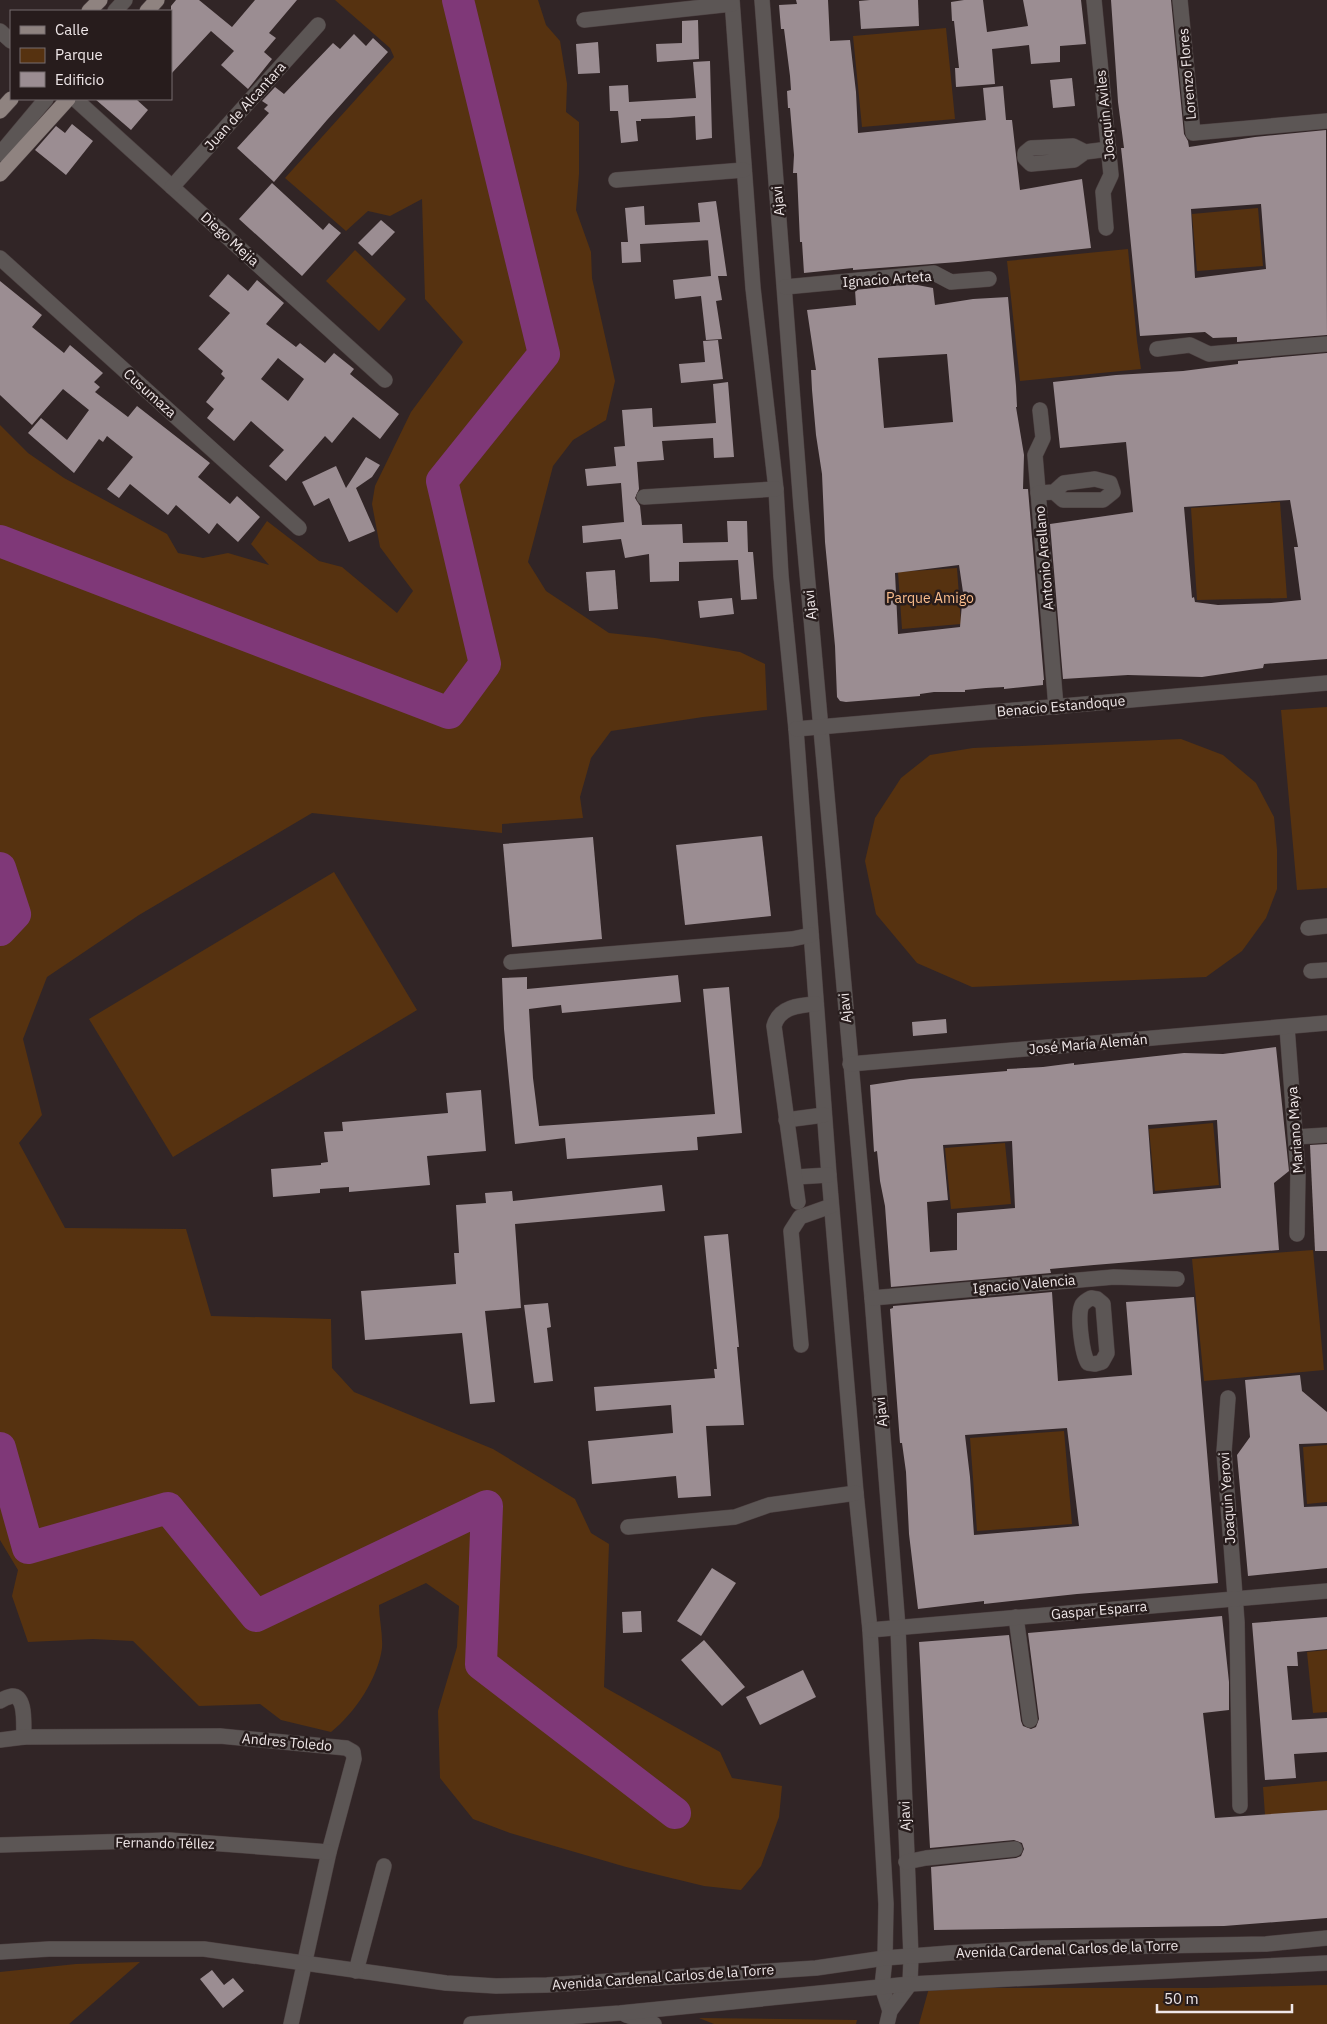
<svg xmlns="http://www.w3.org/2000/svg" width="1327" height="2024" font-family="'IBM Plex Sans',sans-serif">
  <rect width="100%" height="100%" fill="#312526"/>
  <!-- green -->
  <g fill="#563210">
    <path d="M335,0H538L546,25L560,41L567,84L566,112L579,122V174L576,210L591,252L592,278L615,381L606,420L573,440L553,466L528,562L546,591L609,633L655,638L740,652L765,664L767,710L703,717L611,731L591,758L580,797L583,818L502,824V833L312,813L139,915L47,977L23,1039L42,1115L19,1143L65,1228L186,1229L211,1316L331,1319L332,1368L354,1392L493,1449L575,1499L591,1533L609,1544L604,1687L720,1752L732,1778L782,1786L779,1817L761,1866L741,1890L704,1886L626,1867L510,1833L473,1819L440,1778L438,1711L457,1647L459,1606L426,1583L379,1605C379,1619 383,1634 382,1648C378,1678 355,1713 331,1732L281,1720L260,1704L199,1706L133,1641L93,1639L28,1642L12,1596L18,1570L0,1540V425L28,453L64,478L167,534L178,553L203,558L228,553L269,565L251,544L267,521L319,561L342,567L397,613L413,591L380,547L372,504L375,486L411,412L463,342L425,299L422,199L390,216L368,211L346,231L285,178L394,57L390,48Z"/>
    <polygon points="946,28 955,119 862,127 853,36"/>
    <polygon points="1258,208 1263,266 1197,271 1192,214"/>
    <polygon points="1128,249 1137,341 1141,369 1020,381 1007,261"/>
    <polygon points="355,250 406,299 379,331 326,281"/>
    <polygon points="1280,502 1287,598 1197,600 1191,508"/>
    <polygon points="957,568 961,624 902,629 898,572"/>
    <polygon points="1327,707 1327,888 1297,890 1281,710"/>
    <polygon points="1181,739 1223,755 1256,783 1274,817 1277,850 1277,889 1266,918 1242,951 1206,977 972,987 917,963 876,914 865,861 875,818 901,778 930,755 973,748"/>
    <polygon points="334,872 417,1010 173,1157 89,1019"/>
    <polygon points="1213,1123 1219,1185 1155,1191 1149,1129"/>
    <polygon points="1005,1143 1011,1204 951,1209 945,1148"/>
    <polygon points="1313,1250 1324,1370 1204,1381 1192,1259"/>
    <polygon points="1064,1431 1072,1524 977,1531 970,1438"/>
    <polygon points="1327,1445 1327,1502 1307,1504 1303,1447"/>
    <polygon points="1327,1650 1327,1712 1313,1713 1307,1652"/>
    <polygon points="1327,1781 1327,1810 1265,1815 1263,1787"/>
    <polygon points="140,1962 69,2024 0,2024 0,1972 76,1964"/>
    <polygon points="1327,1985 1327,2024 919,2024 929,1988 1205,1988"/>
    <polygon points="699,2018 857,2020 856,2024 714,2024"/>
  </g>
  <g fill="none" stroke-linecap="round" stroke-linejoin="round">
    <!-- river -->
    <g stroke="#7f3878" stroke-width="32">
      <polyline points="0,541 449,713 485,664 442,481 544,354 458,0"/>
      <polyline points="0,868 15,914 0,930"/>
      <polyline points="0,1448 28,1548 168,1508 256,1616 487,1506 481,1664 675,1813"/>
    </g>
  </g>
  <!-- building -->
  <g fill="#9b8d92" fill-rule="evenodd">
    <polygon points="176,0 199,0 232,27 255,0 297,0 269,33 276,38 264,52 272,59 248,89 221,65 234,51 211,31 171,74 171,6"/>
    <polygon points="796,0 828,0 830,41 850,40 856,92 858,133 986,120 983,88 1003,86 1006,120 1012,120 1020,190 1082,179 1091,248 958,262 853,270 853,268 804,273 802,242 800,242 797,173 793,173 794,155 790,108 788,108 787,91 791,90 790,76 784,29 781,29 779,5 797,4"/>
    <polygon points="870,0 918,0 919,26 861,29 859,1"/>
    <polygon points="964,0 983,0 987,32 1028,26 1023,0 1081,0 1086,44 1060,46 1060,62 1031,64 1029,45 992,49 995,84 956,87 955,68 959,68 954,21 952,21 951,2"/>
    <path d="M1111,0H1171L1184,134L1188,141L1189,147L1255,137L1326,130L1327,335L1237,342V337L1213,338L1205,332L1140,336L1124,175L1121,148H1124L1118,102ZM1261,204L1266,269L1195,278L1191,209Z"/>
    <polygon points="698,20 699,59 657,62 656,44 682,43 682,21"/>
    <polygon points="354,34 366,46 373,38 388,52 327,120 274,182 237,148 269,113 264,109 268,105 262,101 275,87 284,94 333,43 340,49"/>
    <polygon points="598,42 600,73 578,74 576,44"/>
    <polygon points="710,61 712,138 696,140 695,116 669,118 641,119 641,121 636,121 638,141 621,143 618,111 610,111 609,86 628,85 629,102 696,98 693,62"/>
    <polygon points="1072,78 1075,106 1053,108 1050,80"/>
    <polygon points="95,99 136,99 148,110 131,130"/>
    <polygon points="72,124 93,141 66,175 35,150 56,126 65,133"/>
    <polygon points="272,183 323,230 329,223 341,233 302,276 239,219"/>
    <polygon points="716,201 727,276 718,276 722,300 716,301 722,339 706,340 701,296 675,299 673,280 711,276 708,240 710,240 640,244 641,262 622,263 621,242 628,242 625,208 644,206 645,225 700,222 698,203"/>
    <polygon points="381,220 395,232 372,256 358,243"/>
    <path d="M228,274L248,291L257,280L284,303L266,324L296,347L300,343L325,363L334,353L354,369L350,374L399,414L380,439L353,417L332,443L325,436L286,481L269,466L284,450L251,421L234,441L207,418L214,409L206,402L225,378L221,374L223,371L198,349L230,313L209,296ZM278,358L304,379L288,401L261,379Z"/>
    <polygon points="0,281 42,315 32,327 64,353 70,345 103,373 94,382 100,387 95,392 128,417 137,406 210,463 198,477 230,504 237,496 260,517 238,542 217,523 209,534 176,505 168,515 130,484 119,498 107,489 133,457 107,436 103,442 99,439 74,473 28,433 41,418 67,440 89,410 63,389 32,425 0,395"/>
    <path d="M912,284L933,288L935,305L973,299L1008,297L1016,386L1017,407H1016L1024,455L1023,489H1028L1044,680H1043V685L1004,689V687L986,688L965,690V692H934L920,694V696L846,702L840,701L837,697L835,646L825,542L822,474L816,435L812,390L811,370H816L807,310L856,305L855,290ZM947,354L953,422L884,428L878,358ZM959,565L963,592L960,627L898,634L895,573Z"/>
    <polygon points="718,340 723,379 681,383 679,364 705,362 703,341"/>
    <path d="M1327,353V659L1264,664L1263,668L1202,677L1128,675L1063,679L1050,524L1133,512L1126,442L1060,448L1053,382L1116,375L1183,371L1238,364V361ZM1290,500L1298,547H1294L1301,600L1271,603L1218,605L1195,602L1194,597L1192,598L1184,507Z"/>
    <polygon points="728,382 734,457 714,458 713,438 662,441 664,460 637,462 639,489 635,498 640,506 642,525 682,524 683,543 728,542 727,521 747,521 748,552 753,552 757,599 741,600 738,560 679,562 679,581 650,582 649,554 625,558 621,539 583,543 582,526 624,522 621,483 587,486 585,469 616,466 614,447 625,446 622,410 652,408 653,427 716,423 713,384"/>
    <polygon points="366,457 380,465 372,477 356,488 375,531 349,542 329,498 314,506 302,482 336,466 346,488"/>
    <polygon points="615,570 618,609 589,611 586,572"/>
    <polygon points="732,598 734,614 700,618 698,601"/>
    <polygon points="762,836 771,916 685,925 676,845"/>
    <polygon points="593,837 602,939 512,947 503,844"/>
    <polygon points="678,975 681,1002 562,1013 561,1005 529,1009 533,1078 539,1126 715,1114 703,989 729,987 742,1133 697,1137 698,1150 567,1159 565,1138 515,1144 504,1029 502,978 527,977 527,989"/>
    <polygon points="946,1019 947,1033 913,1036 912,1022"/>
    <path d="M1276,1047L1289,1171L1274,1183L1279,1250L1094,1265L1050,1269L1051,1273L891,1287L885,1206L880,1181L877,1151L874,1152L870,1085L910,1079L1007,1071V1069L1043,1067L1074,1063V1065L1184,1053L1223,1054ZM1217,1120L1221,1188L1153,1194L1148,1125ZM1012,1141L1015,1208L957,1213V1250L930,1252L927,1202L948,1200L943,1145Z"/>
    <polygon points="481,1090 486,1151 427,1156 430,1185 349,1192 349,1187 320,1189 320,1193 273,1197 271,1169 321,1165 321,1163 328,1162 324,1132 343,1131 342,1122 448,1113 446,1093"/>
    <polygon points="1327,1144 1327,1251 1315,1251 1310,1145"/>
    <polygon points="662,1185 665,1211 515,1224 521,1308 485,1311 495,1402 470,1404 462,1333 365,1340 361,1291 456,1284 454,1253 459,1253 456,1205 486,1203 485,1193 512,1191 513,1201"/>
    <polygon points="728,1234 739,1347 737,1347 744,1425 706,1426 711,1496 678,1498 676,1476 592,1484 588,1441 673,1433 671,1405 596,1411 594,1387 715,1378 714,1369 717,1369 704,1236"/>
    <path d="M1052,1292L1058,1381L1132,1375L1126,1302L1194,1297L1218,1583L1077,1594L984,1604V1601L918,1609L909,1534L906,1472L902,1443H900L890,1309L893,1308V1306ZM1067,1428L1079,1526L974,1535L970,1477L965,1435Z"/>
    <polygon points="548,1303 551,1327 547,1328 553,1381 534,1383 524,1305"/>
    <polygon points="1300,1375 1302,1391 1327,1412 1327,1443 1299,1444 1304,1507 1327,1506 1327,1568 1248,1576 1237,1455 1250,1437 1245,1380"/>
    <polygon points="712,1568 736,1583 701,1636 677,1621"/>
    <polygon points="641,1611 642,1632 623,1633 622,1612"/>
    <polygon points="1222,1616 1229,1682 1229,1710 1203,1713 1215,1818 1327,1810 1327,1918 1224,1926 934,1930 931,1867 1016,1858 1021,1856 1024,1849 1022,1843 1014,1840 930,1848 919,1642 1009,1635 1021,1721 1023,1726 1031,1729 1036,1727 1039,1719 1028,1633"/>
    <polygon points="1327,1617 1327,1649 1297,1652 1298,1666 1287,1666 1292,1720 1327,1718 1327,1752 1294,1754 1296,1778 1265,1780 1252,1623"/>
    <polygon points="704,1640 745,1687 722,1706 681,1660"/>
    <polygon points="803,1670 816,1697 760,1725 746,1697"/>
    <polygon points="212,1970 224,1985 233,1978 244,1991 223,2008 200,1979"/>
  </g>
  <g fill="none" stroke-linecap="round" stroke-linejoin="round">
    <!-- minor casing -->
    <g stroke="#4c4041" stroke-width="16">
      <g id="minor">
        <polyline points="732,0 753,288 776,489 781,576 796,729 829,1175 856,1493 870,1630 886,1904 885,1958 882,1987 890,2011"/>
        <polyline points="762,0 801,506 872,1298 898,1628 911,1957 910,1984 890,2011 887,2024"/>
        <polyline points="1094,0 1111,175 1103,192 1106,228"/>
        <polyline points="1180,0 1193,133 1327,121"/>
        <polyline points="115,11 125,0"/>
        <polyline points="584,20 732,4"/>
        <polyline points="0,31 11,41"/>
        <polyline points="75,99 385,380"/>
        <polyline points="1085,152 1074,160 1031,164 1025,158 1025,153 1031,148 1073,146 1085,152 1109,149"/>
        <polyline points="0,154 46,99"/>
        <polyline points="616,180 744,170"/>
        <polyline points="172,187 318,25"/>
        <polyline points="0,258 299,528"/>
        <polyline points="785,287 934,273 951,282 989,279"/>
        <polyline points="1157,349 1190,345 1209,354 1327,344"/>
        <polyline points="1040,410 1043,438 1035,455 1056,707"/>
        <polyline points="1038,493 1054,492 1064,483 1095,479 1110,483 1113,492 1103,500 1063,500 1054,492"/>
        <polyline points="644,497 776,489"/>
        <polyline points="796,729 1327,683"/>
        <polyline points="1308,928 1327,926"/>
        <polyline points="511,962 792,939 811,935"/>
        <polyline points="1311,971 1327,970"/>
        <polyline points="1287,1027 1298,1172 1297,1234"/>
        <polyline points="850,1064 1327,1023"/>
        <polyline points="786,1120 824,1115"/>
        <polyline points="1296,1137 1327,1135"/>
        <polyline points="796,1177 829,1175"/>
        <path d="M798,1202L774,1026C779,1007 799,1005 816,1004"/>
        <polyline points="872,1298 1114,1277 1177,1279"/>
        <path d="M1091,1298L1097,1299L1103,1304L1107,1353L1102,1362L1095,1364L1088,1363C1082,1354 1077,1315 1082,1305C1084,1302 1087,1300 1091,1298Z"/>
        <polyline points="801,1345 791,1231 800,1217 831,1206"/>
        <polyline points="1228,1398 1224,1452 1237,1622 1240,1806"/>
        <polyline points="628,1527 735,1517 769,1505 856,1493"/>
        <polyline points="1016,1617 1030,1720"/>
        <polyline points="870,1630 1327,1591"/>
        <path d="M0,1701C3,1699 8,1697 12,1696C27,1696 23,1727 24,1737"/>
        <polyline points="0,1740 24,1737 220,1736 346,1748 353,1752 354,1759 329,1852 291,2024"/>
        <polyline points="0,1845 169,1840 329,1852"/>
        <polyline points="906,1862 926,1858 1015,1849"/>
        <polyline points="0,1952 49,1949 204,1949 446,1983 496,1986 547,1985 816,1968 885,1958 950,1953 1043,1948 1266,1944 1327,1938"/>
        <polyline points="356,1971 384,1866"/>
        <polyline points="626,2015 654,2024"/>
        <polyline points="471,2024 620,2013 910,1984 1327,1963"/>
      </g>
    </g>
    <!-- major casing -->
    <g stroke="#4c4041" stroke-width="16">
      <g id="major">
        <polyline points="89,11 100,0"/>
        <polyline points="147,11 157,0"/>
        <polyline points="0,111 11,99"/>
        <polyline points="0,174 68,99"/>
      </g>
    </g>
    <!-- minor -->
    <use href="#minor" stroke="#5c5655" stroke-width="15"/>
    <!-- major -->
    <use href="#major" stroke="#8f8380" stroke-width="15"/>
  </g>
  <g text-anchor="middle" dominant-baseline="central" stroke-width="5" stroke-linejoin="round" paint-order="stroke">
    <!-- street labels -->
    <g font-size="14" fill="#efe7e8" stroke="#271c1c">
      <text transform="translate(1187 74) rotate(-95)">Lorenzo Flores</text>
      <text transform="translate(245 106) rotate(-48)">Juan de Alcantara</text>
      <text transform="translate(1105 115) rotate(-96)">Joaquin Aviles</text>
      <text transform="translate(778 201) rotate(-95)">Ajavi</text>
      <text transform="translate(230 239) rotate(42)">Diego Mejia</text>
      <text transform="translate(887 279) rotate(-4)">Ignacio Arteta</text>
      <text transform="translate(150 393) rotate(42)">Cusumaza</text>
      <text transform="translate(1044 558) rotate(-95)">Antonio Arellano</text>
      <text transform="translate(810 605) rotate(-95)">Ajavi</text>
      <text transform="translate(1061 706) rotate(-5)">Benacio Estandoque</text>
      <text transform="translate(845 1008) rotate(-95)">Ajavi</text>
      <text transform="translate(1088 1044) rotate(-5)">José María Alemán</text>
      <text transform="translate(1295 1130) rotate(-94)">Mariano Maya</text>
      <text transform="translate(1024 1284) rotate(-5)">Ignacio Valencia</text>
      <text transform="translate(881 1412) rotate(-95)">Ajavi</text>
      <text transform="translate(1227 1498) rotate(-94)">Joaquin Yerovi</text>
      <text transform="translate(1099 1610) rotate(-5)">Gaspar Esparra</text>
      <text transform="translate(287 1742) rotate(5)">Andres Toledo</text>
      <text transform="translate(905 1816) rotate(-92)">Ajavi</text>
      <text transform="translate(165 1843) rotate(1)">Fernando Téllez</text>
      <text transform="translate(1067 1949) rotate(-2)">Avenida Cardenal Carlos de la Torre</text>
      <text transform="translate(663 1977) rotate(-4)">Avenida Cardenal Carlos de la Torre</text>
    </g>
    <!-- park labels -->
    <g font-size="14" fill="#fabd8c" stroke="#271c1c">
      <text x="930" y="598">Parque Amigo</text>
    </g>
  </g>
  <!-- legend -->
  <rect x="10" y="10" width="162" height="90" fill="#271c1c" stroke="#776d6e"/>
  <rect x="20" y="26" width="25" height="8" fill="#8f8380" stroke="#776d6e"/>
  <text x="55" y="35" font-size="15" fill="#efe7e8">Calle</text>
  <rect x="20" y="48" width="25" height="15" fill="#563210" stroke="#776d6e"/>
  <text x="55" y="60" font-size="15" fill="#efe7e8">Parque</text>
  <rect x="20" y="72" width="25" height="15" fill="#9b8d92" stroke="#776d6e"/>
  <text x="55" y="85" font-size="15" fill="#efe7e8">Edificio</text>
  <!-- scale -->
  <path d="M1157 2004v8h135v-8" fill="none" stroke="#efe7e8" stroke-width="2.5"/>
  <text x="1164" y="2004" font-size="15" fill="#efe7e8" stroke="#271c1c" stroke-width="4" paint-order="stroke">50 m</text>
</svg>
